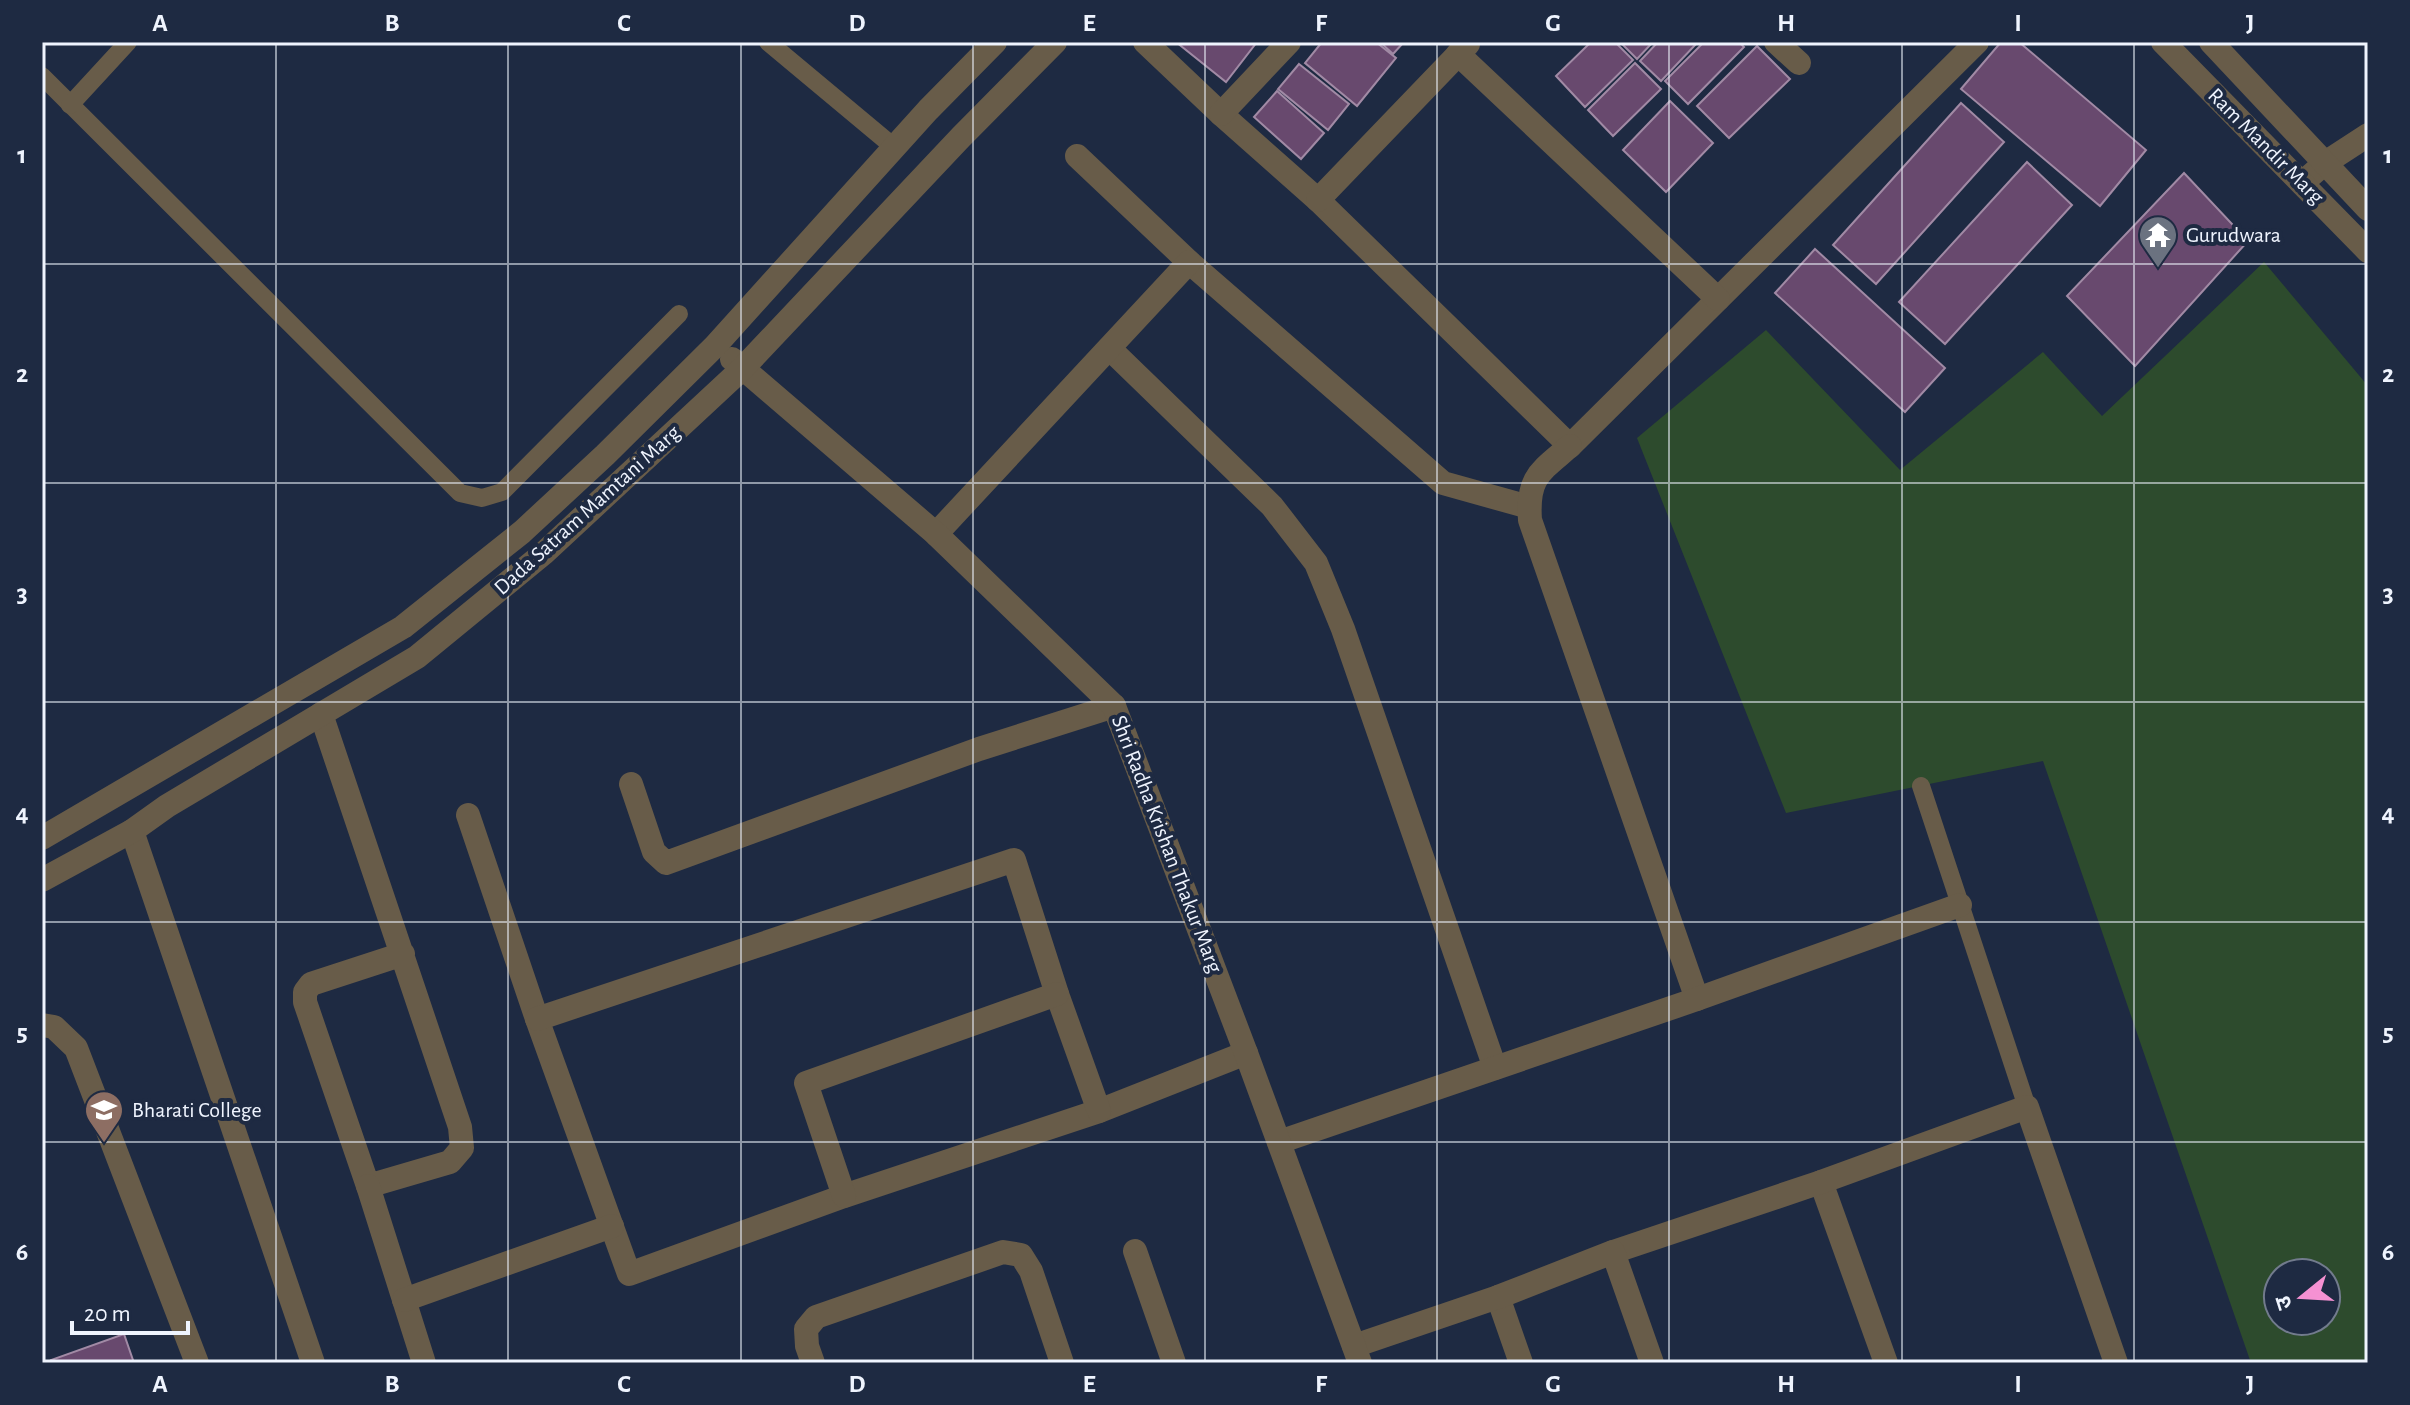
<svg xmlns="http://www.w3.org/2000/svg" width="2410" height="1405" font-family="'Alegreya Sans','Noto Sans Devanagari',sans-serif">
  <rect width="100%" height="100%" fill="#1e2a42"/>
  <!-- green -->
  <path fill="#2d4b2d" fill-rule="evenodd" d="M2264,262L2368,386V1363H2251L2043,761L1786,813L1637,438L1766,330L1900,470L2043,352L2102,416ZM2278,1273H2326V1321H2278Z"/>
  <!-- building -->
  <g fill="#68496e" stroke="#a18aa5" stroke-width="2">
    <polygon points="1176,42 1257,42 1226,82"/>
    <polygon points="1322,42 1376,42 1396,58 1357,106 1305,63"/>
    <polygon points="1380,42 1404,42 1393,54"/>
    <polygon points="1591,42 1615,42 1633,60 1585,107 1556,76"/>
    <polygon points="1620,42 1653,42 1637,59"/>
    <polygon points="1658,42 1698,42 1661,81 1640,61"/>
    <polygon points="1704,42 1739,42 1744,47 1688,104 1665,81"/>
    <polygon points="2001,42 2019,42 2146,150 2100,206 1961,89"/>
    <polygon points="1757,46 1790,79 1729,138 1697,106"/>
    <polygon points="1635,63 1661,89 1613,136 1588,110"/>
    <polygon points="1299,64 1349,104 1328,130 1278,89"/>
    <polygon points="1277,91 1324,133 1301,159 1254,117"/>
    <polygon points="1670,101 1713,143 1666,192 1623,150"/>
    <polygon points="1961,103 2004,142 1876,284 1833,245"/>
    <polygon points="2027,162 2072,205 1945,344 1899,302"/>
    <polygon points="2184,173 2248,241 2135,366 2067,296"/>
    <polygon points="1815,249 1945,368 1905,412 1775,293"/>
    <polygon points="124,1334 134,1363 52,1363 51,1360"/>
  </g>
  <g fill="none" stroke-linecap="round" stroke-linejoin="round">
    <!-- service -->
    <g stroke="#685c49" stroke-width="18">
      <polyline points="768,42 895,148"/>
      <polyline points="42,76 460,493 482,498 502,492 679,314"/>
      <polyline points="70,105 128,42"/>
      <polyline points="1921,786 2027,1107"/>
    </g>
    <!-- minor -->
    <g stroke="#685c49" stroke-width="24">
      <polyline points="1145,42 1221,114 1318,200 1570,446 1977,42"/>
      <polyline points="1776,42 1799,63"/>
      <polyline points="1458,54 1718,299"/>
      <polyline points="1221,114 1289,42"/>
      <polyline points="1077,156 1189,262 1443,483 1529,507"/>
      <polyline points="2302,183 2325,163 2368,135"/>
      <polyline points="1318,200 1468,44"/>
      <polyline points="1110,349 1272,506 1316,563 1343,629 1495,1068"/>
      <path d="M1570,446C1540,472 1527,477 1530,520L1697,999"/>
      <polyline points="936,534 1189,262"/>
      <polyline points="321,714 460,1127 462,1148 450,1162 368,1186 305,1002 305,992 311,984 403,954"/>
      <polyline points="631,784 654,852 666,863 979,749 1114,706"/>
      <polyline points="468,815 537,1019 629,1274 844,1196 1099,1111 1246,1053"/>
      <polyline points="132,831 313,1363"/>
      <polyline points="537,1019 1014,860 1057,994 1099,1111"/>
      <polyline points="42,1025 54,1027 76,1048 197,1363"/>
      <polyline points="1279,1142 1697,999 1960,905"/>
      <polyline points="1821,1182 1886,1363"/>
      <polyline points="368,1186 424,1363"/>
      <polyline points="844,1196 806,1083 1057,994"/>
      <polyline points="1135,1251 1174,1363"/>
      <polyline points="1613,1252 1821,1182 2027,1107 2116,1363"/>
      <polyline points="1498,1297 1521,1363"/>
      <polyline points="404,1300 612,1226"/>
      <polyline points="1354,1346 1498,1297 1613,1252 1652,1363"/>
      <polyline points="813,1363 807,1346 806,1329 816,1317 1003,1252 1021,1255 1031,1271 1062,1363"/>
    </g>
    <!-- tertiary -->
    <g stroke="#685c49" stroke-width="24">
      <polyline points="2163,42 2368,251"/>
      <polyline points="2211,42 2368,209"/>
      <polyline points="732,359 936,534 1114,706 1246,1053 1360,1363"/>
      <polyline points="42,838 403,627 522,532 605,455 715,346 928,110 995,42"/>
      <polyline points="42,880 132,831 167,806 417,657 544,553 743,368 961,137 1055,42"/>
    </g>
  </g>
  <!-- grid -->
  <path fill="none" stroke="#eff4fe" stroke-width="2" stroke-opacity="0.55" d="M276,42V1363M508,42V1363M741,42V1363M973,42V1363M1205,42V1363M1437,42V1363M1669,42V1363M1902,42V1363M2134,42V1363M42,264H2368M42,483H2368M42,702H2368M42,922H2368M42,1142H2368"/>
  <!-- icons -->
  <defs>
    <g id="temple-pin" transform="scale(2)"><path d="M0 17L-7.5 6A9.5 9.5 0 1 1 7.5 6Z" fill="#6b7280" stroke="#1e2a42"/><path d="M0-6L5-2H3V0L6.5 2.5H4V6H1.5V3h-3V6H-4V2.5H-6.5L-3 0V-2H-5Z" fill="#fff"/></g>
    <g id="university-pin" transform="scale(2)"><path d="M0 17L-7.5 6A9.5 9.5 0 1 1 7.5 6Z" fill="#8d6e63" stroke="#1e2a42"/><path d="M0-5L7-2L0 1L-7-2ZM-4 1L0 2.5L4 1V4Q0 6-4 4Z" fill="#fff"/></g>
  </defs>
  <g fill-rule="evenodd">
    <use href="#temple-pin" x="2158" y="235"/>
    <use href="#university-pin" x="104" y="1110"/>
  </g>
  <g text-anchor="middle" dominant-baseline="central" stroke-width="8" stroke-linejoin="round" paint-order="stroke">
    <!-- street labels -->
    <g font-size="22" fill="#eff4fe" stroke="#1e2a42">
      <text transform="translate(2266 146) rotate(45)">Ram Mandir Marg</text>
      <text transform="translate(587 510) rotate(-42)">Dada Satram Mamtani Marg</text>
      <text transform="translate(1167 844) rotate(69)">Shri Radha Krishan Thakur Marg</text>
    </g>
    <!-- poi labels -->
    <g font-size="22" fill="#eff4fe" stroke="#1e2a42" text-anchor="start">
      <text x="2186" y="235">Gurudwara</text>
      <text x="132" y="1110">Bharati College</text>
    </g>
  </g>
  <!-- border -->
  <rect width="2410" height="1405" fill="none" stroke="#1e2a42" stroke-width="88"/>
  <!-- north arrow -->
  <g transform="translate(2302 1297) rotate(252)"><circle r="38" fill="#1e2a42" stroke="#727b8d" stroke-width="2"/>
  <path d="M0-6L14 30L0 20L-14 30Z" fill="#f591d2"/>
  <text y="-12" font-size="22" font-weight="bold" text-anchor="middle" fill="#eff4fe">उ</text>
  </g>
  <!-- scale -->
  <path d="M72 1321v12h116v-12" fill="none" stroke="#eff4fe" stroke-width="4"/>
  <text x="84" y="1321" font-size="24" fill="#eff4fe" stroke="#1e2a42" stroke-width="6" paint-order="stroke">20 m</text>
  <rect x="44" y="44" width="2322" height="1317" fill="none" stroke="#eff4fe" stroke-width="3"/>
  <g font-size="26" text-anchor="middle" font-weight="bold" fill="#eff4fe">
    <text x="160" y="31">A</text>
    <text x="392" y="31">B</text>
    <text x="624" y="31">C</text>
    <text x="857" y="31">D</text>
    <text x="1089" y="31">E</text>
    <text x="1321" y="31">F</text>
    <text x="1553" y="31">G</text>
    <text x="1786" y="31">H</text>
    <text x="2018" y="31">I</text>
    <text x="2250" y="31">J</text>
    <text x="22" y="163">1</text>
    <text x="2388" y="163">1</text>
    <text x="22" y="382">2</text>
    <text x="2388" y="382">2</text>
    <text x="22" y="602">3</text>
    <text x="2388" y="602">3</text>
    <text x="22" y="821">4</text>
    <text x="2388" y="821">4</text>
    <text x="22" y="1041">5</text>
    <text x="2388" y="1041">5</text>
    <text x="22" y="1260">6</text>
    <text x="2388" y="1260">6</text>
    <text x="160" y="1392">A</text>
    <text x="392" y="1392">B</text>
    <text x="624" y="1392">C</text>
    <text x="857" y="1392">D</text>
    <text x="1089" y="1392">E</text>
    <text x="1321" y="1392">F</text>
    <text x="1553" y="1392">G</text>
    <text x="1786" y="1392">H</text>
    <text x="2018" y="1392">I</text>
    <text x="2250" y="1392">J</text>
  </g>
</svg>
